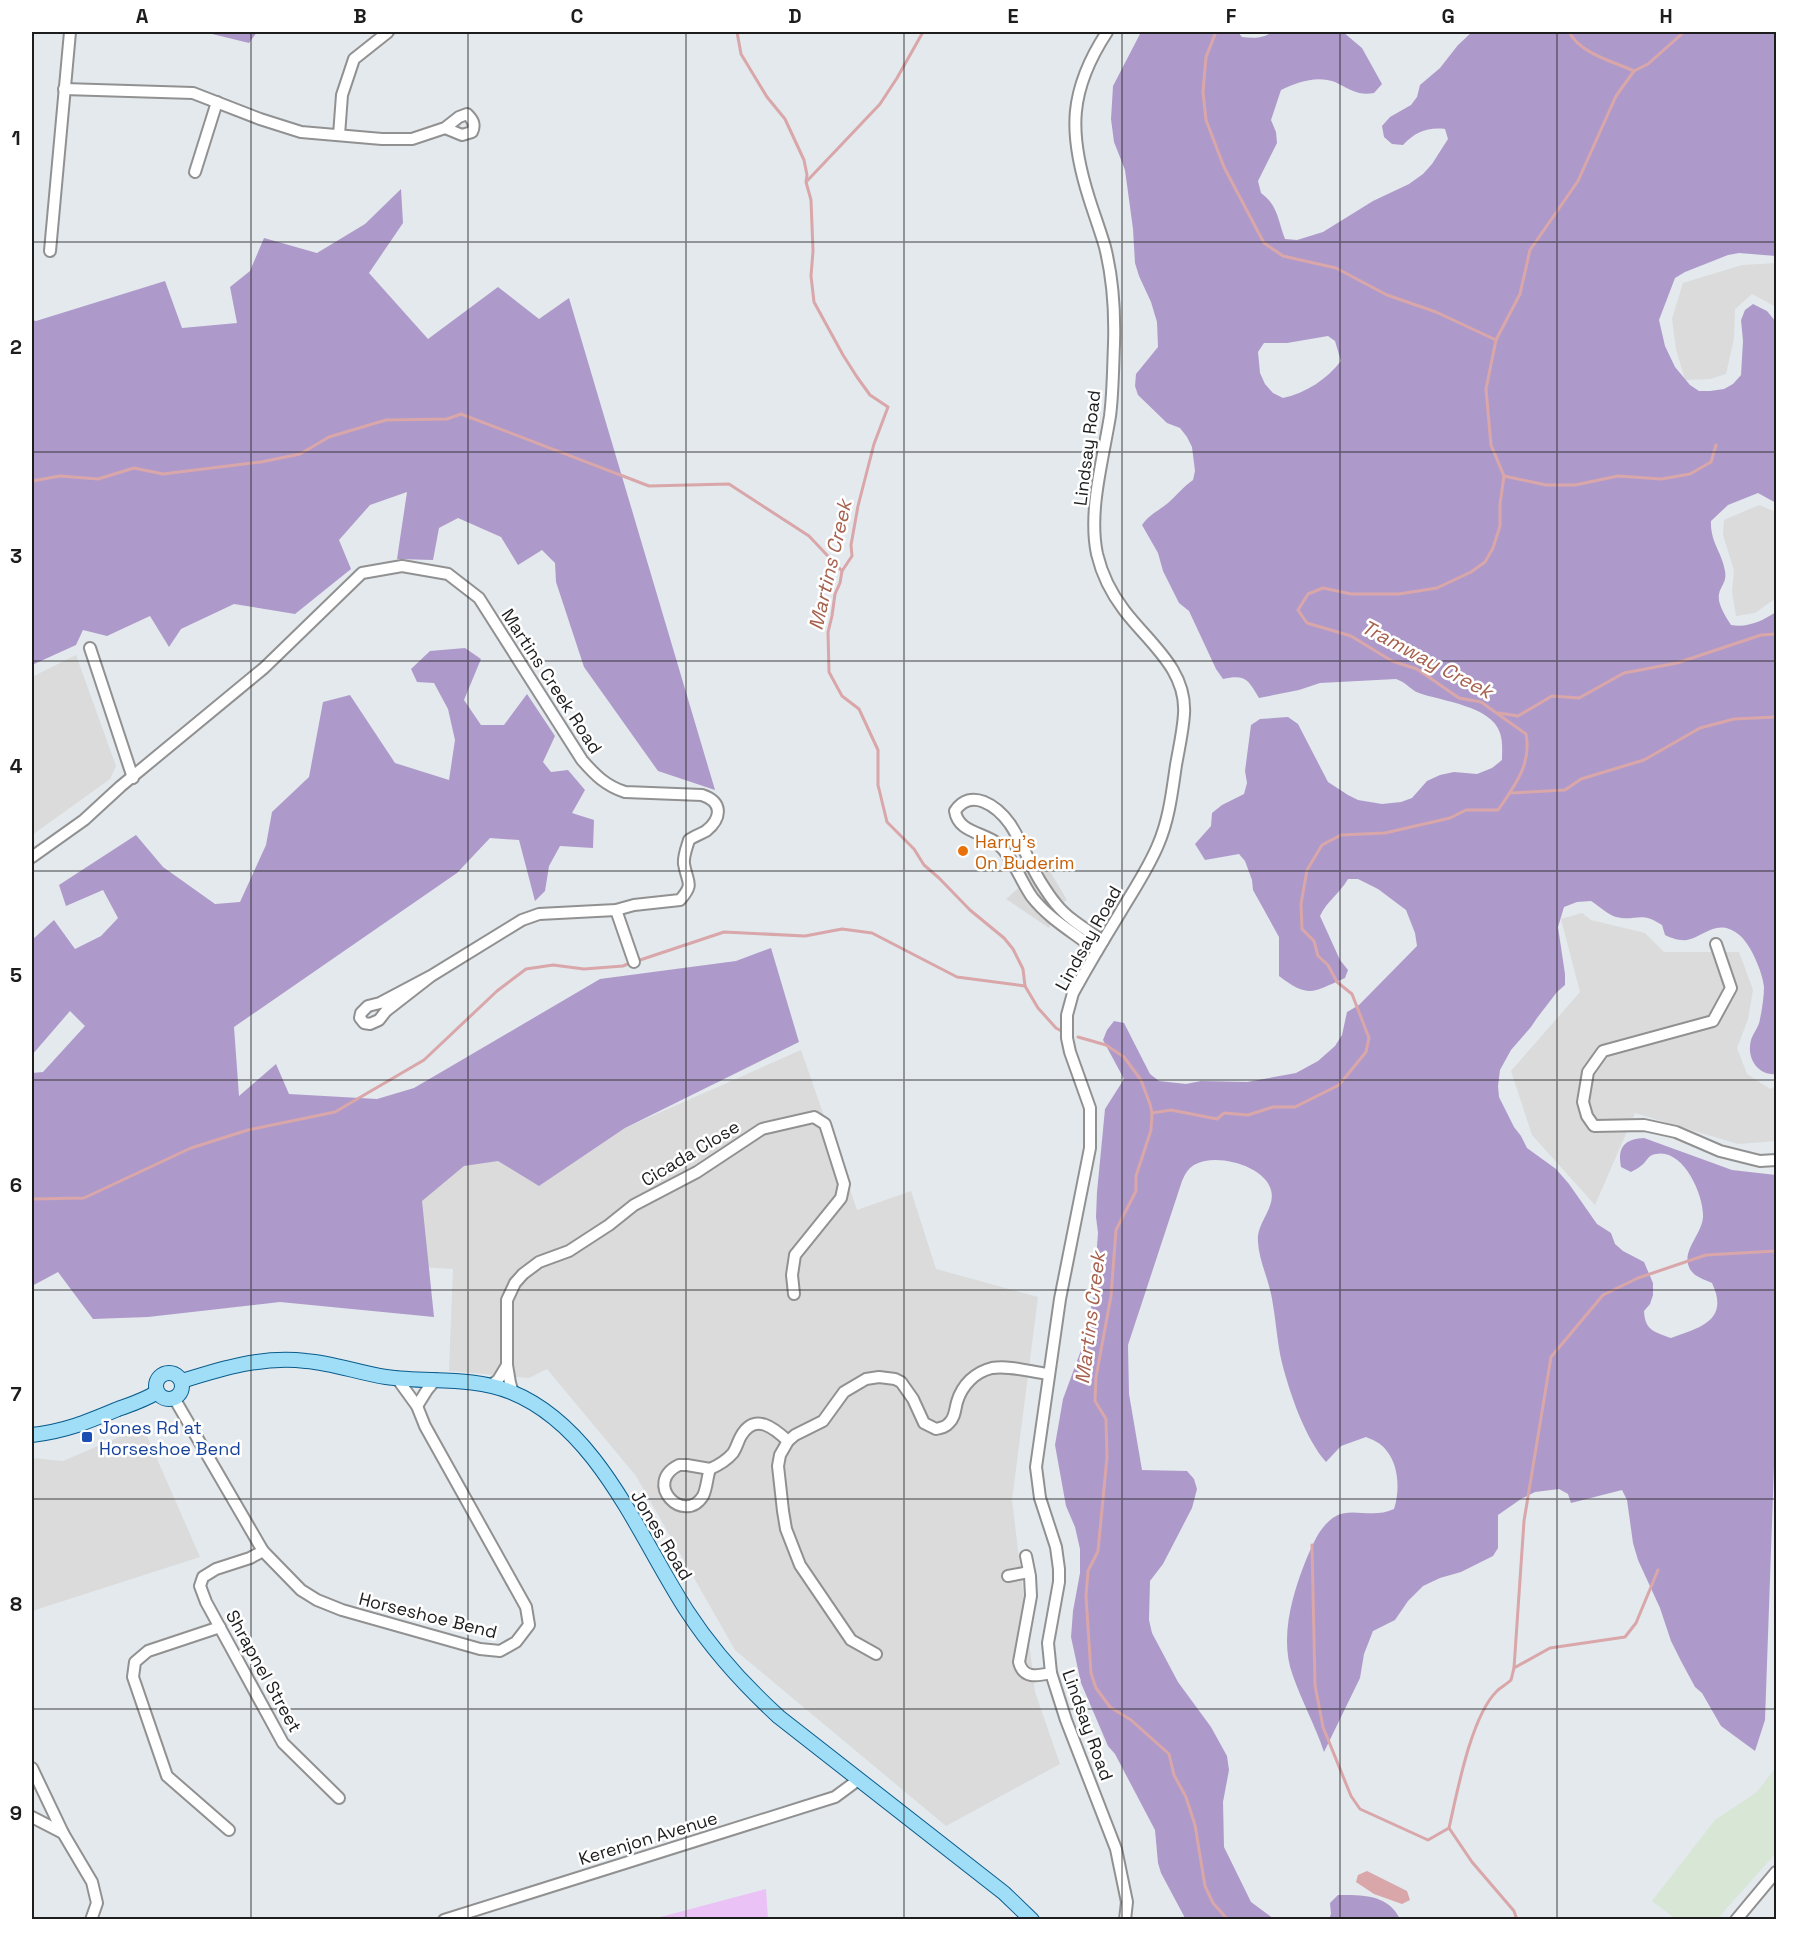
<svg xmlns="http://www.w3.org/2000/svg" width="1808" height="1951" font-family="'Space Grotesk',sans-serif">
  <rect width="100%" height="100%" fill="#e3e9ed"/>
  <!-- residential -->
  <g fill="#dadbda">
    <polygon points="1776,263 1776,307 1752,294 1735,309 1734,338 1726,374 1710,379 1685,380 1676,349 1672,319 1683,283 1742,265"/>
    <polygon points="1759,505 1776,512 1776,598 1755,613 1736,616 1732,592 1734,570 1723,535 1724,520"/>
    <polygon points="76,655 116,766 110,779 32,835 32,677"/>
    <polygon points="1582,913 1591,920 1645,933 1664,952 1739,952 1753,990 1748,1019 1737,1048 1747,1074 1770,1089 1776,1086 1776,1141 1738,1144 1635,1113 1595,1205 1532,1135 1511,1071 1580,992 1561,919"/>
    <polygon points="801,1050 857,1210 911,1191 936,1269 1038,1297 1012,1500 1035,1692 1060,1764 946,1826 735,1650 636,1476 547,1369 529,1378 449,1371 453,1269 386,1265 391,1177 483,1131 539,1186 625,1128"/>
    <polygon points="143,1427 200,1557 32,1611 32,1458 63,1461"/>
  </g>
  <!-- industrial -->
  <polygon fill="#d7e6d5" points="1776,1767 1776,1853 1717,1919 1676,1919 1652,1901 1715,1820 1757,1792"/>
  <!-- forest -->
  <g fill="#ae9aca" fill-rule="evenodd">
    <polygon points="204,32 257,32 249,43"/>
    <path d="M1141,32H1238L1242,37C1253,38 1263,39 1272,32H1343L1362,48L1382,84L1374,93C1358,96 1349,89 1335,82C1317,75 1297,82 1281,90L1271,120L1276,132L1277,143L1258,181L1261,193C1278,205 1278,221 1285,239L1297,240L1323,232L1373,201L1409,184L1423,174L1432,164L1448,139L1445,129C1428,127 1415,132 1403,145L1392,144L1384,137L1382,126L1390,117L1411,105L1417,97L1420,85L1440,68L1458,45L1472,32H1776V256L1739,253L1728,255L1685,272L1675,278L1659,320L1665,346L1675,367L1690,385L1699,391H1710L1724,389L1733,384L1741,375L1743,341L1741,320L1745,310L1753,304L1767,311L1776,322V503L1758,493L1728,505L1711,521C1710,542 1722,552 1725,571C1727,582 1721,585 1719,594C1717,604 1726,617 1731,625C1748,628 1762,621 1776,612V1074C1758,1076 1746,1058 1751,1040C1753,1033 1759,1027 1760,1019C1762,1009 1764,997 1764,987C1763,973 1750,942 1738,934C1717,918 1705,936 1687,940C1679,941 1671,938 1665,935L1662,925C1640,910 1636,922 1616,917C1607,914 1599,906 1591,901L1577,902L1564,907L1558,927L1565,974V985L1557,992L1537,1018L1531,1027L1511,1050L1500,1070L1498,1086L1499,1097L1514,1127L1521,1136L1527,1148L1556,1169L1569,1184L1597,1224L1611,1233L1615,1244L1623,1251L1644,1262L1653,1283V1295L1650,1304L1644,1311C1645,1331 1655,1332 1671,1338C1699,1328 1730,1321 1712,1283C1701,1278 1691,1276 1688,1264C1684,1249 1702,1233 1703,1217C1704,1195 1683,1148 1656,1154C1648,1155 1648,1160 1642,1165C1639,1168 1634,1170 1631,1172L1621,1167C1617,1147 1625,1139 1644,1138L1732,1170L1776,1175V1437L1775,1438L1765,1720L1755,1751L1721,1726L1702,1693L1695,1687L1681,1661L1671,1641L1660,1608L1638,1560L1633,1543L1627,1500L1622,1490L1571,1503L1568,1494L1559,1489L1535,1492L1521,1499L1498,1515V1548L1493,1556L1461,1572L1440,1578L1423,1586L1408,1601L1395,1620L1373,1631L1364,1654L1360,1678L1324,1752C1315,1725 1302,1702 1293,1676C1279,1639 1292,1595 1306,1560C1313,1544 1320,1525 1336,1516C1352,1507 1373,1519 1394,1509C1400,1491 1399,1465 1386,1450C1381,1443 1373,1440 1366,1437L1341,1446L1326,1462C1305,1438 1290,1394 1282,1363C1277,1342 1276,1320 1272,1299C1269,1280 1259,1261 1258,1242C1256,1223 1276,1208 1271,1190C1265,1166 1217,1153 1196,1164C1189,1167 1185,1174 1182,1181L1128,1345L1129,1394L1142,1470L1187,1471L1194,1479L1197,1489L1192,1508L1163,1564L1150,1581L1149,1620L1152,1633L1178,1682L1211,1727L1227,1756L1229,1770L1223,1802L1224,1847L1251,1902L1274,1919L1185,1918L1161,1873L1158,1863L1155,1830L1115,1754L1108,1746L1081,1683L1071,1637L1073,1611L1080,1573V1549L1075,1527L1066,1506L1055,1445L1063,1399L1080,1353L1093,1299L1098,1233L1096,1217L1097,1192L1105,1109L1124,1079L1103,1040L1107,1030L1114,1021L1124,1023L1150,1074L1159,1081L1186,1084L1201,1081L1247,1082L1296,1073L1318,1061L1335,1046L1342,1035L1347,1012L1359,1005L1417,946L1415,933L1406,910L1378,889L1358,879H1348C1340,893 1327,901 1320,916L1340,960L1348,970L1345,978C1313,992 1309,999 1279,976V937L1253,890L1252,880L1245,861L1239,854L1205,860L1195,844L1211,826L1212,813L1222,805L1244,794L1247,783L1245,771L1251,725L1260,719L1288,717L1298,724L1328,782L1348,795L1358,800L1382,804L1401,802L1412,798L1427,781L1440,775L1454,772L1477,774L1492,768L1502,760C1502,751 1503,742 1500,733C1492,706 1441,701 1419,693C1410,690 1408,683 1396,679L1320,683L1299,690L1259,698C1248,680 1246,674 1223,679L1216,669L1189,611L1179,603L1163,571L1158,553L1142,525C1149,515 1158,511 1168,503C1176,496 1183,487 1193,480L1195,471L1192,447L1187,437L1180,428L1167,423L1138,395L1135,386L1136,374L1158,347L1157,322L1151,302L1139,276L1135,263L1133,229L1125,170L1114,142L1111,119L1113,86ZM1328,336L1335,341L1341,361C1327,379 1306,393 1283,398L1273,393L1265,384L1260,373L1258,352L1264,343H1287Z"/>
    <polygon points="401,189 403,223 369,273 428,339 498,287 539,319 569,298 715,790 658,771 584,667 556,582 555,563 542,550 518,565 501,537 458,518 439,528 433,560 397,559 407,492 370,505 339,540 351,569 295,614 234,604 181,629 169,647 150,616 107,636 83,630 76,645 32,665 32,320 36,321 165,281 182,328 237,323 230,287 250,271 264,238 317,253 365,224"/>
    <polygon points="465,648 481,659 464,700 481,725 504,725 527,694 555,736 543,762 551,772 568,770 585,790 572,813 594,820 593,848 560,846 549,866 545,891 535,901 519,840 490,838 457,873 234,1027 239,1096 276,1064 289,1094 377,1099 414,1088 600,979 736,961 771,948 799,1042 625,1128 539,1186 498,1161 464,1166 422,1201 434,1317 280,1302 148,1317 93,1319 58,1272 32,1286 32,1073 43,1072 85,1026 70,1011 32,1055 32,940 54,920 75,949 101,936 118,918 103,890 66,906 59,885 136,835 163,867 215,904 240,902 266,845 272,812 309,777 323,702 350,695 395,763 449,780 455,740 448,709 434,683 417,682 411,669 430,651"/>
    <path d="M1338,1895C1362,1895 1388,1894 1400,1919H1329L1331,1914L1330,1903Z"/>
  </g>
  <!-- park -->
  <polygon fill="#ebc2f6" points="766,1889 768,1919 653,1919"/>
  <!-- parking -->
  <polygon fill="#d9d9d9" points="1042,858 1067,900 1058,906 1049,928 1006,899 1023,884 1017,872"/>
  <!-- water -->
  <polygon fill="#d9a6a9" points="1367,1871 1407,1891 1410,1900 1402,1904 1374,1894 1356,1882 1358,1875"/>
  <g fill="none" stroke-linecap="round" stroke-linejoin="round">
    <!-- stream -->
    <g stroke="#d9a6a9" stroke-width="3">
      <polyline points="737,32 741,54 767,97 785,119 804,160 807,175 806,182 811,200 813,251 811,276 814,302 843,355 857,377 870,395 888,407 874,444 858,506 851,545 852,556 842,571 840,583 835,594 832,616 828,632 829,672 842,696 859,709 878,750 878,785 887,822 914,849 924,865 939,878 970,910 1004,938 1013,949 1023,969 1025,986 1038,1008 1056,1028 1063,1032"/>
      <polyline points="1216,32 1206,57 1203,92 1206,120 1224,167 1264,243 1283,256 1336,268 1387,295 1436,312 1496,340"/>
      <path d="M1569,32C1581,54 1612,61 1634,71"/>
      <polyline points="807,181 880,104 897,78 923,32"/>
      <polyline points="1504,476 1546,485 1575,485 1618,476 1661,479 1690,474 1711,462 1716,445"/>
      <polyline points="32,481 60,476 98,479 134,468 163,474 261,462 300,454 329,437 386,420 447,419 461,414 649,486 729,484 809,536 842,571"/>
      <polyline points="1499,713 1518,716 1552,696 1579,698 1624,673 1677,663 1761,635 1776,634"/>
      <polyline points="1510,793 1565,790 1581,779 1644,760 1700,728 1734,719 1776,717"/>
      <polyline points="637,961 724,932 805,936 842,929 872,933 957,977 1025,986"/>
      <polyline points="1078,1037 1106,1045 1124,1057 1141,1080 1150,1104 1152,1113 1151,1130 1136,1176 1136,1191 1116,1230 1111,1296 1096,1377 1095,1401 1106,1419 1107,1457 1098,1551 1088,1571 1086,1596 1091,1673 1096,1688 1110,1707 1131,1720 1169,1754 1174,1775 1186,1797 1195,1825 1205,1886 1213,1903 1228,1920"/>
      <path d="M1152,1113L1171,1110L1217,1119L1224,1113L1248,1115L1273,1107H1295L1339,1085L1366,1052L1369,1038L1352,994L1337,982L1328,965L1318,956L1314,941L1302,929L1301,904L1307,870L1322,845L1341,835L1385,833L1450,818L1466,810H1498C1514,787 1532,764 1526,734L1481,702L1459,698L1417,669L1392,661L1351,636L1307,623L1298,610L1308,594L1323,588L1351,594H1399L1437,588L1471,572L1485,562L1493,548L1500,526V504L1504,476L1491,445L1486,389L1496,340L1520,294L1530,250L1578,181L1616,96L1634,71L1648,64L1684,32"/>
      <polyline points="32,1199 84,1198 191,1148 248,1130 335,1112 424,1060 497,991 526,969 553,965 584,969 623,966 630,963"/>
      <path d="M1312,1545L1315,1685L1323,1727L1351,1796L1360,1809L1428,1840L1449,1828C1457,1793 1471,1716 1497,1691C1501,1687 1507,1684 1511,1680L1514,1668L1524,1521L1551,1357L1603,1295L1638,1278L1706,1255L1776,1251"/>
      <polyline points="1514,1668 1550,1648 1625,1637 1636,1623 1658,1570"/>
      <polyline points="1449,1828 1472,1862 1514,1911 1517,1920"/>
    </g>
    <!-- minor casing -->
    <g stroke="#919191" stroke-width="14">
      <g id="minor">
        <path d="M1107,32C1069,90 1068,132 1089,198C1094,214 1100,230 1105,247C1113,279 1115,312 1114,344C1113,368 1113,393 1110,416C1103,460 1088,511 1097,554C1102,575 1111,593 1124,610C1148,642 1187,669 1184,714C1183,731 1179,748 1176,765C1172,792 1169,820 1158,845C1148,869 1133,891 1120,913C1104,939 1088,966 1073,993L1067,1015V1038L1070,1052L1090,1108V1148L1060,1299L1036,1467L1040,1498L1056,1547L1059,1569V1582L1048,1643L1051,1673L1066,1720L1116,1849L1127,1902L1125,1920"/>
        <path d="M64,89L193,93L260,119L301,132L382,139H412L445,128L459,117L467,114C472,119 476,124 472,132L462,135L445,128"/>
        <polyline points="339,135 342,95 354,59 388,32"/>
        <polyline points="195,172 217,102"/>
        <polyline points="50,251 70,32"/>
        <polyline points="90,648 133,778"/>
        <path d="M32,857L84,820L121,786L264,668L362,573L402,566L448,574L479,598L582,760C595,775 606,786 625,792L702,795C723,802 722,818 706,831C701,834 694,836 689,840C687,847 683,856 684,864C687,883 695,883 680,900L634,905L616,910L539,914L522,920L431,976L386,1011L379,1020L370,1024L364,1023L360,1018L361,1013L368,1006L380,1003L431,976"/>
        <polyline points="616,910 634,962"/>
        <polyline points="1716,944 1731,988 1713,1021 1603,1051 1588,1072 1583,1102 1587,1116 1594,1126 1644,1125 1676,1132 1720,1151 1760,1161 1776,1160"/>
        <path d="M1097,951C1075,933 1050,920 1032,897C1020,880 1013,857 997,843C982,832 958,832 955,811C971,787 997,806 1010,824C1022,842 1029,863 1040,881C1045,889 1050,897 1056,904C1068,919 1087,930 1103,941"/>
        <polyline points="491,1385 498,1380 507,1365"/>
        <polyline points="513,1393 510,1383 507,1365 507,1300 515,1283 523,1274 539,1262 569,1251 609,1225 634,1205 697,1172 762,1129 814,1117 825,1124 844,1184 841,1198 795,1255 792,1275 794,1294"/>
        <polyline points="174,1398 263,1551 301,1590 317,1600 342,1610 480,1649 500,1651 516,1642 529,1625 526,1607 425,1426 417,1406 396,1377"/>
        <polyline points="417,1406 427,1390 436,1379"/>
        <path d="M679,1465H687L710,1469C707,1477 707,1488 703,1496C684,1526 642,1483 679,1465Z"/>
        <path d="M710,1469C719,1465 727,1460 733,1453C737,1447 738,1441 741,1436C755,1412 774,1428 788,1441"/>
        <polyline points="263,1551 250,1558 216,1569 203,1577 200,1586 206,1602 283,1743 339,1798"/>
        <path d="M1026,1556L1030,1576L1031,1596L1019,1662C1023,1679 1037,1676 1051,1673"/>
        <polyline points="1008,1576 1029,1572"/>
        <polyline points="220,1627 148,1651 135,1662 133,1677 167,1776 229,1830"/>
        <path d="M876,1654L851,1640L800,1565L786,1529L783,1511L778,1466L780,1455L788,1441L795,1435L823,1421L844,1392L866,1379L879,1377L895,1379L901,1382L913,1399L924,1423L936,1429C941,1428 946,1427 949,1423C955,1418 955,1409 957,1402C962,1385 975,1372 992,1368C1010,1365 1031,1372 1048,1374"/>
        <polyline points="32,1768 63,1833 92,1882 97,1903 91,1920"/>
        <polyline points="32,1817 63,1833"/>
        <polyline points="444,1920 835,1797 858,1780"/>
        <polyline points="1736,1920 1776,1872"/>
      </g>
    </g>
    <!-- major casing -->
    <g stroke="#095b8d" stroke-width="16">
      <g id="major">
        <circle cx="169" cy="1386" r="13"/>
        <path d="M182,1381C223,1368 262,1356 306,1361C333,1363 359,1373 386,1377C428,1383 471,1376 511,1392C598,1427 639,1537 687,1611C713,1651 744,1685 779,1717L1004,1893L1032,1920"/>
        <path d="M32,1435C66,1431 87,1422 118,1409C132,1404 145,1400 157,1392"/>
      </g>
    </g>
    <!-- minor -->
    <use href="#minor" stroke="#fff" stroke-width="10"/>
    <!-- major -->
    <use href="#major" stroke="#9fdef6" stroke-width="14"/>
  </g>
  <!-- grid -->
  <path fill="none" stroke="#1d1d1d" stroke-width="1.5" stroke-opacity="0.55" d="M251,32V1920M468,32V1920M686,32V1920M904,32V1920M1122,32V1920M1340,32V1920M1557,32V1920M32,242H1776M32,452H1776M32,661H1776M32,871H1776M32,1080H1776M32,1290H1776M32,1499H1776M32,1709H1776"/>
  <!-- markers -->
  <circle fill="#e8710a" stroke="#fff" stroke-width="2" cx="963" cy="851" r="6"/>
  <rect fill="#1a4fb4" stroke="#fff" stroke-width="2" x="81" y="1431" width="12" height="12" rx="3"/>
  <g text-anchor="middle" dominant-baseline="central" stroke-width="5" stroke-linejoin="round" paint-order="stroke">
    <!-- street labels -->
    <g font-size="18" fill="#1d1d1d" stroke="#fff">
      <text transform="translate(1087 448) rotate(-83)">Lindsay Road</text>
      <text transform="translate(552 681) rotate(57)">Martins Creek Road</text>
      <text transform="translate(1088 938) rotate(-61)">Lindsay Road</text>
      <text transform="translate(690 1153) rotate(-31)">Cicada Close</text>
      <text transform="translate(662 1535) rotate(59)">Jones Road</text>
      <text transform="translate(428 1615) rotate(14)">Horseshoe Bend</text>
      <text transform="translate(264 1671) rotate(61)">Shrapnel Street</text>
      <text transform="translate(1088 1725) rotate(70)">Lindsay Road</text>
      <text transform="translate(648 1838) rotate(-17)">Kerenjon Avenue</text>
    </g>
    <!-- food labels -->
    <g font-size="18" fill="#c56008" stroke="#fff" text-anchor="start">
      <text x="975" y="841">Harry's<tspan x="975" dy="21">On Buderim</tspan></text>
    </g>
    <!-- transit labels -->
    <g font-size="18" fill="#164399" stroke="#fff" text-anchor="start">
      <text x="99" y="1427">Jones Rd at<tspan x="99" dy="21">Horseshoe Bend</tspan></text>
    </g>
    <!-- water labels -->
    <g font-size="20" font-style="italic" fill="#a6624f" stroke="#fff">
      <text transform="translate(830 565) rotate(-77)">Martins Creek</text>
      <text transform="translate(1427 659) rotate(28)">Tramway Creek</text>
      <text transform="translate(1090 1318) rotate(-83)">Martins Creek</text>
    </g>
  </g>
  <!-- border -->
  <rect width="1808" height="1951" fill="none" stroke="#ffffff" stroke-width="66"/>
  <rect x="33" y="33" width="1742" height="1885" fill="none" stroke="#1d1d1d" stroke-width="2"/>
  <g font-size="20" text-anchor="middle" font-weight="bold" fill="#1d1d1d">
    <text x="142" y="23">A</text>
    <text x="360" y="23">B</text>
    <text x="577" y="23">C</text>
    <text x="795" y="23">D</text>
    <text x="1013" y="23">E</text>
    <text x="1231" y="23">F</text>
    <text x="1448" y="23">G</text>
    <text x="1666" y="23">H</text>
    <text x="16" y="145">1</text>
    <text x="16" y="354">2</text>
    <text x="16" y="563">3</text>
    <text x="16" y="773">4</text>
    <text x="16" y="982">5</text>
    <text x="16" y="1192">6</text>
    <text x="16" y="1401">7</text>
    <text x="16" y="1611">8</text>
    <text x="16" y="1820">9</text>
  </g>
</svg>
